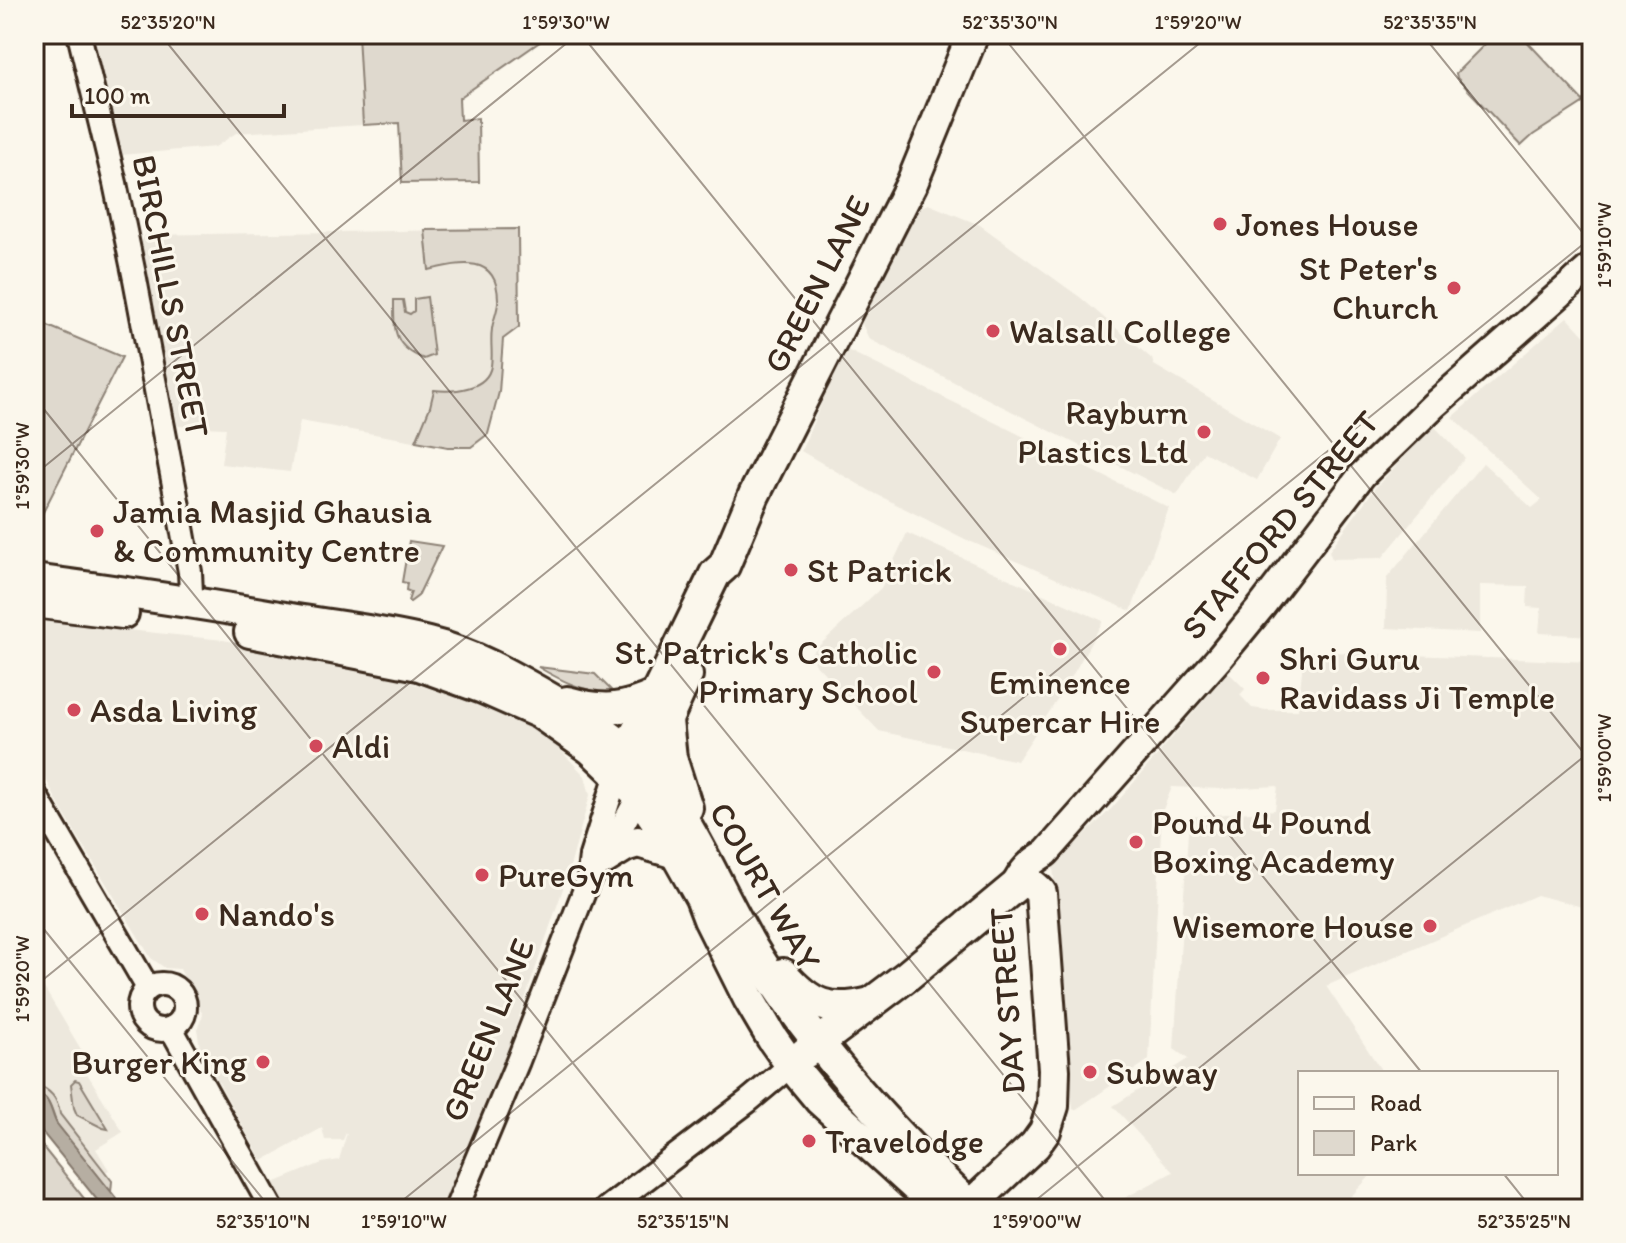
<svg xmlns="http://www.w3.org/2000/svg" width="1626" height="1243" font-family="Itim,sans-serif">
  <rect width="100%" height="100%" fill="#fbf7ec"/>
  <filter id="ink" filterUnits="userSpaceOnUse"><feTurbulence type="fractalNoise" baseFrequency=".0125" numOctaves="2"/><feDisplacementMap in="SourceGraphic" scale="16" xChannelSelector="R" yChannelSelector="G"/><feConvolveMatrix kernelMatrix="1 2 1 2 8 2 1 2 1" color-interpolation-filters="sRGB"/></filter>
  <g filter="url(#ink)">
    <!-- built -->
    <g fill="#ede8dd">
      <polygon points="91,34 358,34 363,125 236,133 215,147 121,155"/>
      <polygon points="928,204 980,225 1081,298 1152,359 1154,365 1280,439 1257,480 1204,452 1177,495 869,339 862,324 907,213"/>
      <polygon points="518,229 519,327 503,339 499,392 488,434 471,447 448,447 300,421 290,472 221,464 226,428 178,426 141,243 145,235"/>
      <polygon points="1567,317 1592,344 1592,636 1539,633 1541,608 1527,607 1528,586 1480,585 1480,633 1386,628 1387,578 1483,463 1532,508 1542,500 1452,417"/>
      <polygon points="845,349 1169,508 1131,611 967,540 872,492 801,451"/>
      <polygon points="1434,426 1465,458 1382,558 1332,559 1329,551 1375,488"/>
      <polygon points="907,533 1103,621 1067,685 1017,761 879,731 808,656 881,588"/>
      <polygon points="34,620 223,640 349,663 503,712 549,738 585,776 590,795 568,874 480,1130 442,1209 285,1209 271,1184 322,1163 339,1160 347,1133 346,1133 343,1140 325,1140 322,1128 262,1161 200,1048 197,1029 203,1015 180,969 165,968 151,958 60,807 34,756"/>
      <polygon points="1304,651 1592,662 1592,811 1585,813 1590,909 1537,895 1326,986 1383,1073 1300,1073 1300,1173 1373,1173 1339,1209 1104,1209 1173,1172 1113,1106 1188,1059 1174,1049 1189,817 1275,810 1278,786 1222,789 1172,787 1162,812 1149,1060 1075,1110 1073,1109 1053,866 1112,808 1228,672 1245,689 1240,695 1252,708 1266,710 1298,710"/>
      <polygon points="34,971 91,1066 85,1070 123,1132 96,1149 109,1170 98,1176 50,1104 34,1091"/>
    </g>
    <!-- green -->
    <g fill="#dfd9ce" stroke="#8d8276" stroke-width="2">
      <polygon points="358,34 551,34 459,98 460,120 478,118 479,182 402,183 399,123 363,125"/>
      <polygon points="1495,34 1520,34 1584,102 1533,135 1521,146 1457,78 1456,73"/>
      <path d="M518,229L519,327L503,339L499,392L488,434L471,447H448L416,441L430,407L434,390C453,392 487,390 491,366C493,354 490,341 492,329C493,319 499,309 498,299C497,253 459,263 429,270L425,230Z"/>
      <path d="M427,297L434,355L424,359C393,346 394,331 394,300H403L405,312L410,314L414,311V299Z"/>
      <polygon points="34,320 122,357 35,528 34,528"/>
      <polygon points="409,541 442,546 418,596 410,602 408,601 411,592 406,590 407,583 402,582"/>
      <path d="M538,667L595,674L613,692C585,693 562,681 538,667Z"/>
      <polygon points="75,1080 79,1081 108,1129 103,1128 77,1115 74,1108 71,1084"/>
      <path d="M34,1084C50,1089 58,1098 60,1114L112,1181L111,1192L57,1124C53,1116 51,1102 44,1097C41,1095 37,1093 34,1091Z"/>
      <polygon points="34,1136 91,1207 91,1209 34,1209"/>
    </g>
    <!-- water -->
    <path fill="#b6aea2" stroke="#85796d" stroke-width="2" d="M34,1091C37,1093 41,1095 44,1097C51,1102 52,1116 57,1124L116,1198L115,1205L119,1209L102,1206L34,1122Z"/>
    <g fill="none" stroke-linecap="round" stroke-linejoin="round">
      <!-- minor casing -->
      <g stroke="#3b2a1e" stroke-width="28">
        <g id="minor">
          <polyline points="79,34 115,183 135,279 181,522 190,572 191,593"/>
          <polyline points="34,793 148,988"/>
          <polyline points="589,874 591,856 617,774"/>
          <circle cx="162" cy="1007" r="23"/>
          <polyline points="171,1028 272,1209"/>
          <polyline points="456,1209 518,1061 589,879 604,859 639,795"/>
          <polyline points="606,1209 748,1101 791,1065"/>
        </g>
      </g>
      <!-- major casing -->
      <g stroke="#3b2a1e" stroke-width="32">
        <path id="major" d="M1014,887C1022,870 1030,862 1046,853L1220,657L1261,607L1362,475L1434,405L1592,266"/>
      </g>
      <!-- highway casing -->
      <g stroke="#3b2a1e" stroke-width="36">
        <g id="highway">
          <path d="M34,580C116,591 198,603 279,617C329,626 380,631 428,643C474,654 514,678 554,701C587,721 621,741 646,769C695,824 719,895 757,956C816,1050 893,1133 973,1209"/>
          <polyline points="34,602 123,613"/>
          <polyline points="250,632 419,665 483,688 540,713 591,749 639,795 662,829 701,898 709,919 749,999 772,1038 791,1065 820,1100 940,1209"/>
          <path d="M567,702C603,712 622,711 656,695"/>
          <polyline points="667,721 671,758 687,808"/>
          <polyline points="620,769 627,750 656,695 715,574 724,566 754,495 912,183 973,34"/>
          <polyline points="641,785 645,768 687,675"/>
          <polyline points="604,859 625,846 638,842 676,853"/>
          <path d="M783,974C811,1006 829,1013 871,1003"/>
          <path d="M805,1053L907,976L1018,884C1028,880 1034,885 1041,893L1054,1070L1053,1106L1045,1131L1035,1145L970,1206"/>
        </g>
      </g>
      <!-- minor -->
      <use href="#minor" stroke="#fbf7ec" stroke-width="22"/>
      <!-- major -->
      <use href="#major" stroke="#fbf7ec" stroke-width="26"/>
      <!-- highway -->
      <use href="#highway" stroke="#fbf7ec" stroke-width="30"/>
    </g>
  </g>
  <!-- ticks -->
  <path fill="none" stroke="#3b2a1e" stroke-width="2" stroke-opacity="0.45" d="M160,34L1112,1209M581,34L1422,1073M1001,34L1592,763M1422,34L1592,244M34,397L691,1209M34,475L578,34M34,917L271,1209M34,987L1211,34M1503,1173L1532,1209M392,1209L1592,237M1025,1209L1592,750"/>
  <!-- markers -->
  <g fill="#d1495b" stroke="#fbf7ec" stroke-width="3">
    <circle cx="1220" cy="224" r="8"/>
    <circle cx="1454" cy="288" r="8"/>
    <circle cx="993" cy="331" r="8"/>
    <circle cx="1204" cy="432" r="8"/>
    <circle cx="97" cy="531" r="8"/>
    <circle cx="791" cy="570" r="8"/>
    <circle cx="1060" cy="649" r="8"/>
    <circle cx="934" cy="672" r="8"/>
    <circle cx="1263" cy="678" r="8"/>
    <circle cx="74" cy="710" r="8"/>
    <circle cx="316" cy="746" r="8"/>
    <circle cx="1136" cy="842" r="8"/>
    <circle cx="482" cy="875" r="8"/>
    <circle cx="202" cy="914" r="8"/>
    <circle cx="1430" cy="926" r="8"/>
    <circle cx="263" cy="1062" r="8"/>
    <circle cx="1090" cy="1072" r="8"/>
    <circle cx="809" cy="1141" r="8"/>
  </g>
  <g text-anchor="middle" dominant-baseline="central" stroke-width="6" stroke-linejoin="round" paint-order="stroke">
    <!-- poi labels -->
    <g font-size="34" fill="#3b2a1e" stroke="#fbf7ec" text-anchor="start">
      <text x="1236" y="224">Jones House</text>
      <text x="1438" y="268" text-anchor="end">St Peter's<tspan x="1438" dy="39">Church</tspan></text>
      <text x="1009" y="331">Walsall College</text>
      <text x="1188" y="412" text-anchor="end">Rayburn<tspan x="1188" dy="39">Plastics Ltd</tspan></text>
      <text x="113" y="511">Jamia Masjid Ghausia<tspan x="113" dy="39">&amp; Community Centre</tspan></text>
      <text x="807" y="570">St Patrick</text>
      <text x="918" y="652" text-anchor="end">St. Patrick's Catholic<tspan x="918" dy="39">Primary School</tspan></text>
      <text x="1279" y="658">Shri Guru<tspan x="1279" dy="39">Ravidass Ji Temple</tspan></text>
      <text x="1060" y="682" text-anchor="middle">Eminence<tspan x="1060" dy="39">Supercar Hire</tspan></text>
      <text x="90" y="710">Asda Living</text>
      <text x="332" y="746">Aldi</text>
      <text x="1152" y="822">Pound 4 Pound<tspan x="1152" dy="39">Boxing Academy</tspan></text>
      <text x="498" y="875">PureGym</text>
      <text x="218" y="914">Nando's</text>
      <text x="1414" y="926" text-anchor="end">Wisemore House</text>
      <text x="247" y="1062" text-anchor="end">Burger King</text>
      <text x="1106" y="1072">Subway</text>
      <text x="825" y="1141">Travelodge</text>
    </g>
    <!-- street labels -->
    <g font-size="34" fill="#3b2a1e" stroke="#fbf7ec">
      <text transform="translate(817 284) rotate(-63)">GREEN LANE</text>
      <text transform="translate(171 296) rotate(79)">BIRCHILLS STREET</text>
      <text transform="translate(1280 525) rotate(-50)">STAFFORD STREET</text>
      <text transform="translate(765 886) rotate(60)">COURT WAY</text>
      <text transform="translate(1007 1001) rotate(-94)">DAY STREET</text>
      <text transform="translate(488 1030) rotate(-68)">GREEN LANE</text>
    </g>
  </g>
  <!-- margin -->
  <rect width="1626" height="1243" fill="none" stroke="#fbf7ec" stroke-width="88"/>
  <!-- legend -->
  <rect x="1298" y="1071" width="260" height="104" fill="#fbf7ec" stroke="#aea59a" stroke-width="2"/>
  <rect x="1314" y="1097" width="40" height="12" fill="#fbf7ec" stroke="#aea59a" stroke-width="2"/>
  <text x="1370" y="1111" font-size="24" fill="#3b2a1e">Road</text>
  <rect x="1314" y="1131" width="40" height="24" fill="#dfd9ce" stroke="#aea59a" stroke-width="2"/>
  <text x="1370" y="1151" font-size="24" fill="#3b2a1e">Park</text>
  <!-- scale -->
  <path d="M72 104v12h212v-12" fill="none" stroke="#3b2a1e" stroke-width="4"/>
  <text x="84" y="104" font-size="24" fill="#3b2a1e" stroke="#fbf7ec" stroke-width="6" paint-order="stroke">100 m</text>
  <rect x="44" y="44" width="1538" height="1155" fill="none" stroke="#3b2a1e" stroke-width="3"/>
  <g font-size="20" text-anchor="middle" fill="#3b2a1e">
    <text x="168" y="29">52°35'20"N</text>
    <text x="566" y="29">1°59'30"W</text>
    <text x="1010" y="29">52°35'30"N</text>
    <text x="1198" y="29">1°59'20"W</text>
    <text x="1430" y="29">52°35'35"N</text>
    <text transform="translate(1604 245) rotate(-90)" y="7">1°59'10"W</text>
    <text transform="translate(22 466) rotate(-90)" y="7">1°59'30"W</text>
    <text transform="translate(1604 758) rotate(-90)" y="7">1°59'00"W</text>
    <text transform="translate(22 979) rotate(-90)" y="7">1°59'20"W</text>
    <text x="263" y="1228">52°35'10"N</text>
    <text x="404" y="1228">1°59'10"W</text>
    <text x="683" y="1228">52°35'15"N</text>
    <text x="1037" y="1228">1°59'00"W</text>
    <text x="1524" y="1228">52°35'25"N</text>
  </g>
</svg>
